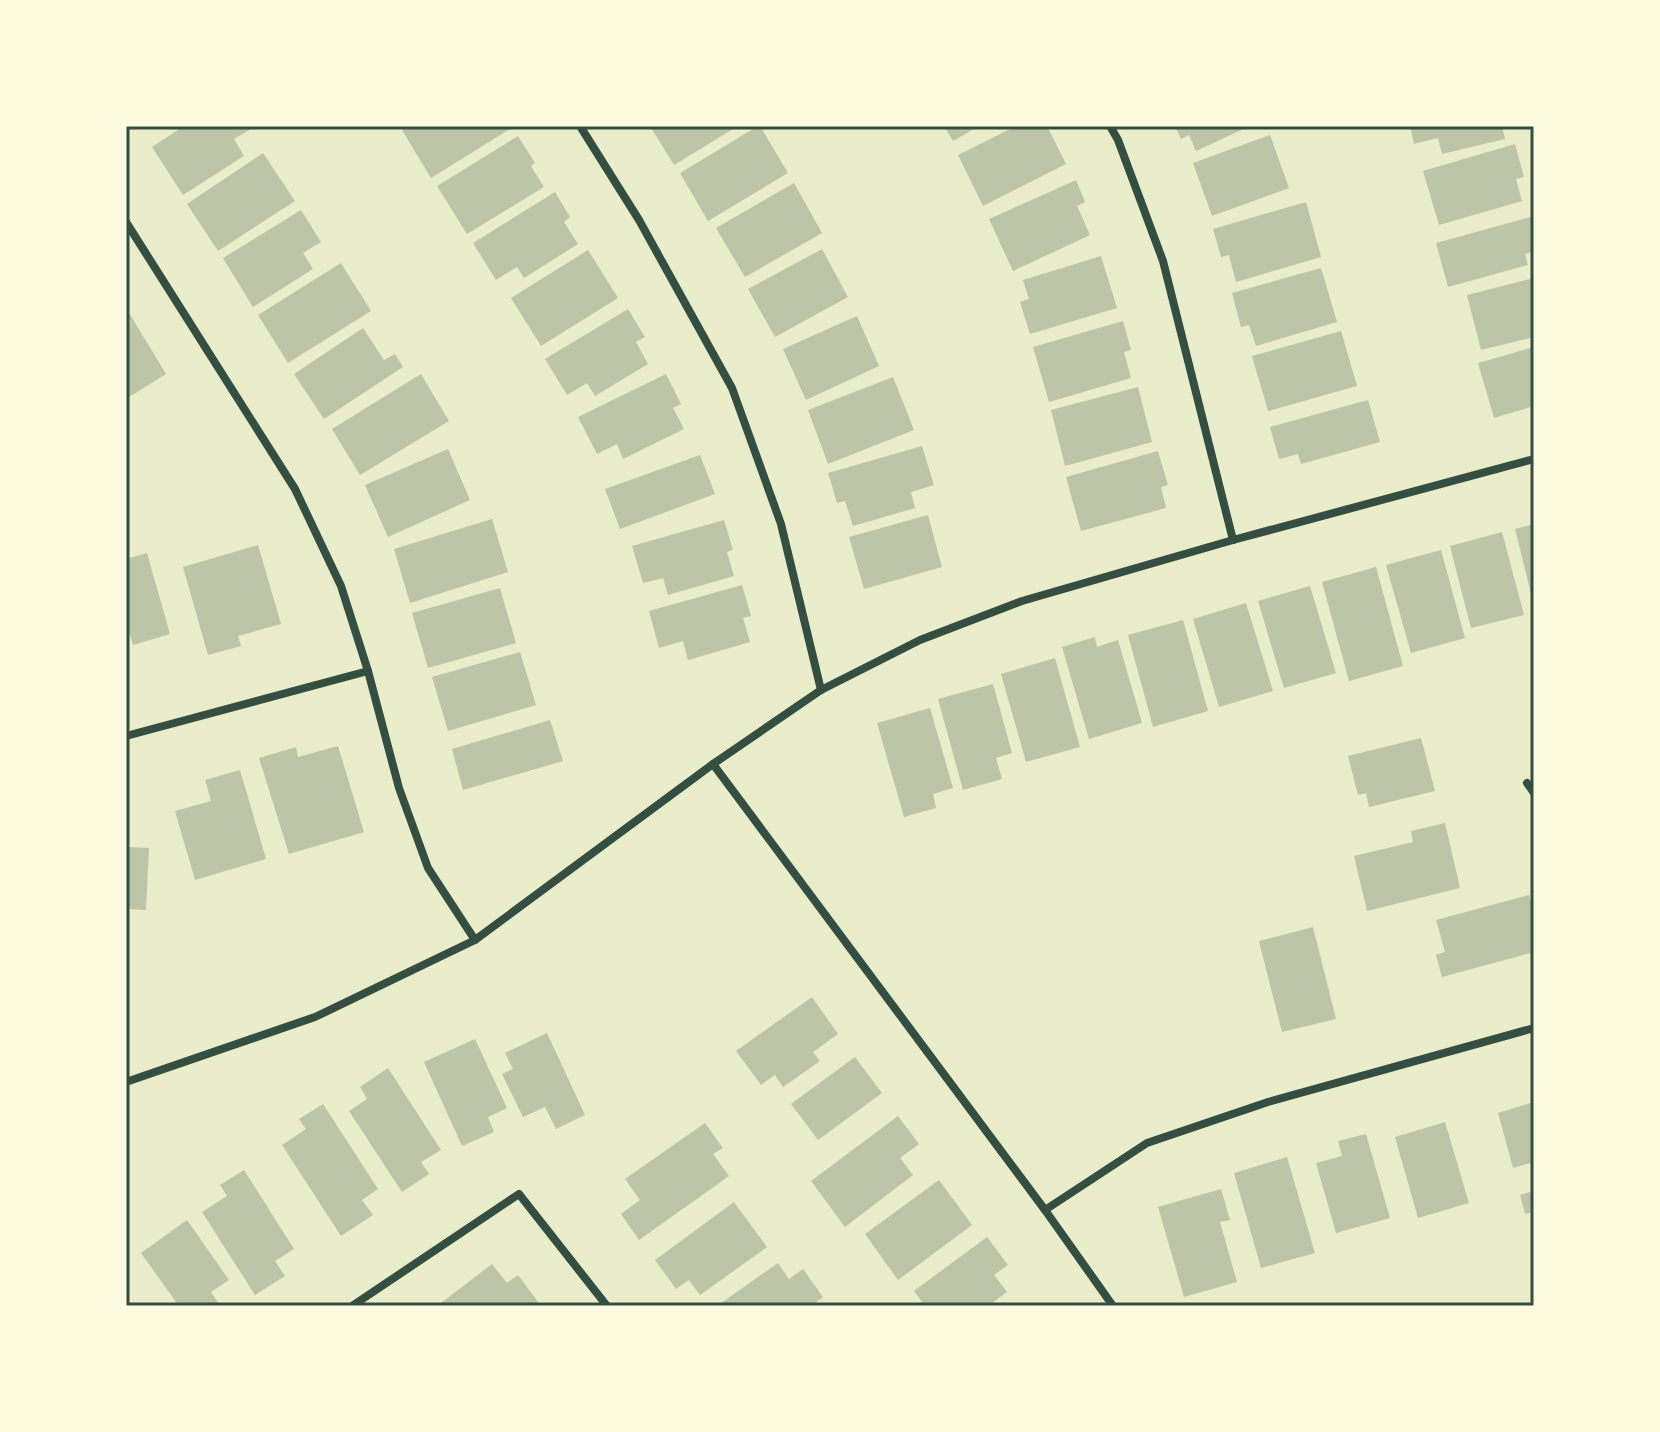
<svg xmlns="http://www.w3.org/2000/svg" width="1660" height="1432" font-family="Quicksand,sans-serif">
  <rect width="100%" height="100%" fill="#e9edc9"/>
  <!-- building -->
  <g fill="#bcc5a7">
    <polygon points="184,126 249,126 251,129 234,139 244,156 183,195 152,147"/>
    <polygon points="409,126 508,126 510,129 431,178 402,130"/>
    <polygon points="650,126 738,126 674,165"/>
    <polygon points="758,126 760,126 788,173 708,221 680,173"/>
    <polygon points="944,126 979,126 953,141"/>
    <polygon points="1016,126 1047,126 1066,164 983,206 958,155"/>
    <polygon points="1175,126 1250,126 1196,151 1189,135 1181,139"/>
    <polygon points="1410,126 1502,126 1505,139 1442,154 1438,138 1414,144"/>
    <polygon points="1270,135 1289,188 1212,216 1193,163"/>
    <polygon points="518,136 535,163 531,166 544,187 467,234 437,186"/>
    <polygon points="1515,144 1524,177 1516,179 1522,201 1439,225 1423,171"/>
    <polygon points="263,153 295,201 218,251 187,204"/>
    <polygon points="1076,180 1085,202 1077,206 1090,235 1013,271 989,219"/>
    <polygon points="794,183 822,233 745,277 716,228"/>
    <polygon points="555,192 570,217 564,222 578,244 524,278 517,267 496,280 473,243"/>
    <polygon points="1306,202 1321,257 1236,282 1229,255 1221,257 1213,229"/>
    <polygon points="301,210 321,242 303,253 313,269 253,307 223,258"/>
    <polygon points="1534,216 1534,251 1525,254 1528,265 1448,287 1436,243"/>
    <polygon points="822,249 848,297 775,337 748,289"/>
    <polygon points="588,250 618,298 541,346 511,298"/>
    <polygon points="1101,256 1117,308 1030,334 1020,302 1029,299 1023,280"/>
    <polygon points="341,263 371,311 288,363 258,315"/>
    <polygon points="1321,268 1337,322 1256,346 1249,325 1241,327 1232,293"/>
    <polygon points="1534,278 1534,337 1481,350 1467,295"/>
    <polygon points="126,308 166,374 126,399"/>
    <polygon points="628,309 645,337 636,342 648,364 595,396 587,383 567,395 545,359"/>
    <polygon points="857,316 879,366 806,400 783,349"/>
    <polygon points="1123,321 1131,350 1124,352 1131,378 1049,402 1033,347"/>
    <polygon points="363,328 384,360 395,354 403,367 324,419 294,374"/>
    <polygon points="1341,331 1357,386 1268,411 1252,356"/>
    <polygon points="1534,347 1534,406 1494,418 1478,363"/>
    <polygon points="421,374 449,421 360,475 332,429"/>
    <polygon points="666,374 681,404 673,408 684,429 623,459 617,444 597,454 578,417"/>
    <polygon points="893,377 914,430 828,464 808,410"/>
    <polygon points="1138,387 1152,442 1065,466 1051,410"/>
    <polygon points="1368,400 1380,442 1301,464 1298,454 1279,459 1270,427"/>
    <polygon points="922,446 934,485 911,492 915,508 853,526 845,501 837,503 828,473"/>
    <polygon points="448,449 470,500 388,537 365,485"/>
    <polygon points="1158,451 1168,485 1161,487 1166,508 1081,531 1066,477"/>
    <polygon points="700,455 715,494 620,529 605,489"/>
    <polygon points="928,515 942,567 864,589 849,537"/>
    <polygon points="492,519 508,572 410,603 394,549"/>
    <polygon points="724,520 733,550 727,552 734,576 668,595 663,578 643,583 632,546"/>
    <polygon points="1534,524 1534,602 1533,602 1515,529"/>
    <polygon points="1502,532 1524,615 1471,628 1450,546"/>
    <polygon points="258,545 281,624 238,636 241,646 208,655 183,567"/>
    <polygon points="1441,550 1465,638 1411,653 1386,565"/>
    <polygon points="147,553 170,634 133,645 130,635 126,636 126,559"/>
    <polygon points="1376,567 1403,666 1349,681 1322,582"/>
    <polygon points="742,585 751,616 743,618 750,642 688,660 683,641 659,648 649,611"/>
    <polygon points="1310,586 1336,673 1284,688 1258,601"/>
    <polygon points="500,588 516,643 428,668 412,613"/>
    <polygon points="1246,603 1273,691 1219,707 1193,619"/>
    <polygon points="1183,620 1208,711 1153,727 1128,635"/>
    <polygon points="1095,637 1097,647 1118,640 1142,723 1089,739 1062,647"/>
    <polygon points="520,652 536,705 448,731 432,677"/>
    <polygon points="1055,658 1080,747 1026,762 1001,674"/>
    <polygon points="993,684 1012,753 996,758 1002,779 963,790 938,699"/>
    <polygon points="930,708 953,788 933,794 936,808 904,817 877,723"/>
    <polygon points="550,720 563,761 463,790 452,749"/>
    <polygon points="1421,738 1435,791 1369,807 1366,793 1358,795 1348,756"/>
    <polygon points="338,746 364,832 289,854 259,758 296,747 298,757"/>
    <polygon points="240,770 266,859 195,880 175,811 211,801 205,780"/>
    <polygon points="1445,823 1460,888 1367,911 1354,856 1413,842 1411,831"/>
    <polygon points="126,847 149,848 146,910 126,909"/>
    <polygon points="1529,895 1534,913 1534,952 1442,977 1436,955 1445,952 1436,920"/>
    <polygon points="1313,927 1336,1019 1282,1032 1259,941"/>
    <polygon points="812,997 838,1034 813,1052 820,1061 783,1087 775,1075 761,1085 736,1051"/>
    <polygon points="547,1033 585,1115 556,1129 545,1107 523,1117 502,1074 513,1069 505,1053"/>
    <polygon points="475,1039 507,1108 488,1117 494,1132 462,1146 424,1062"/>
    <polygon points="855,1057 882,1093 818,1140 791,1104"/>
    <polygon points="388,1068 441,1150 421,1162 429,1174 402,1192 349,1111 367,1099 360,1087"/>
    <polygon points="1534,1102 1534,1162 1513,1168 1498,1113"/>
    <polygon points="323,1104 378,1189 362,1200 373,1215 341,1236 282,1145 306,1129 299,1119"/>
    <polygon points="898,1116 919,1144 900,1158 913,1175 845,1227 811,1181"/>
    <polygon points="1445,1122 1469,1203 1418,1218 1395,1137"/>
    <polygon points="705,1123 723,1148 713,1154 729,1176 639,1240 621,1214 640,1200 625,1179"/>
    <polygon points="1366,1134 1390,1218 1336,1233 1316,1163 1342,1156 1338,1141"/>
    <polygon points="1287,1157 1315,1253 1261,1268 1234,1173"/>
    <polygon points="244,1170 294,1249 275,1261 285,1276 255,1295 202,1212 227,1196 220,1185"/>
    <polygon points="939,1180 972,1225 898,1280 865,1234"/>
    <polygon points="1221,1189 1230,1220 1220,1222 1237,1282 1184,1297 1158,1207"/>
    <polygon points="1534,1191 1534,1212 1525,1214 1520,1195"/>
    <polygon points="734,1202 767,1247 700,1295 689,1280 676,1289 655,1260"/>
    <polygon points="187,1220 229,1280 211,1292 220,1306 179,1306 141,1253"/>
    <polygon points="987,1237 1008,1265 994,1275 1007,1292 988,1306 925,1306 914,1291"/>
    <polygon points="778,1263 789,1279 803,1269 823,1297 811,1306 717,1306"/>
    <polygon points="492,1264 507,1283 518,1275 538,1302 533,1306 437,1306"/>
  </g>
  <g fill="none" stroke-linecap="round" stroke-linejoin="round">
    <!-- minor -->
    <g stroke="#344e41" stroke-width="8">
      <polyline points="580,126 639,220 732,388 781,524 821,690"/>
      <polyline points="1110,126 1118,140 1163,261 1233,540"/>
      <polyline points="126,222 295,489 341,586 368,671 399,788 428,868 475,940"/>
      <polyline points="126,736 368,671"/>
      <polyline points="713,764 1045,1210 1113,1306"/>
      <polyline points="1527,783 1534,793"/>
      <polyline points="126,1082 315,1017 475,940 713,764 821,690 920,640 1022,601 1233,540 1534,459"/>
      <polyline points="1045,1210 1147,1143 1268,1102 1534,1028"/>
      <polyline points="352,1306 519,1194 607,1306"/>
    </g>
  </g>
  <!-- border -->
  <rect width="1660" height="1432" fill="none" stroke="#fefae0" stroke-width="256"/>
  <rect x="128" y="128" width="1404" height="1176" fill="none" stroke="#344e41" stroke-width="3"/>
</svg>
